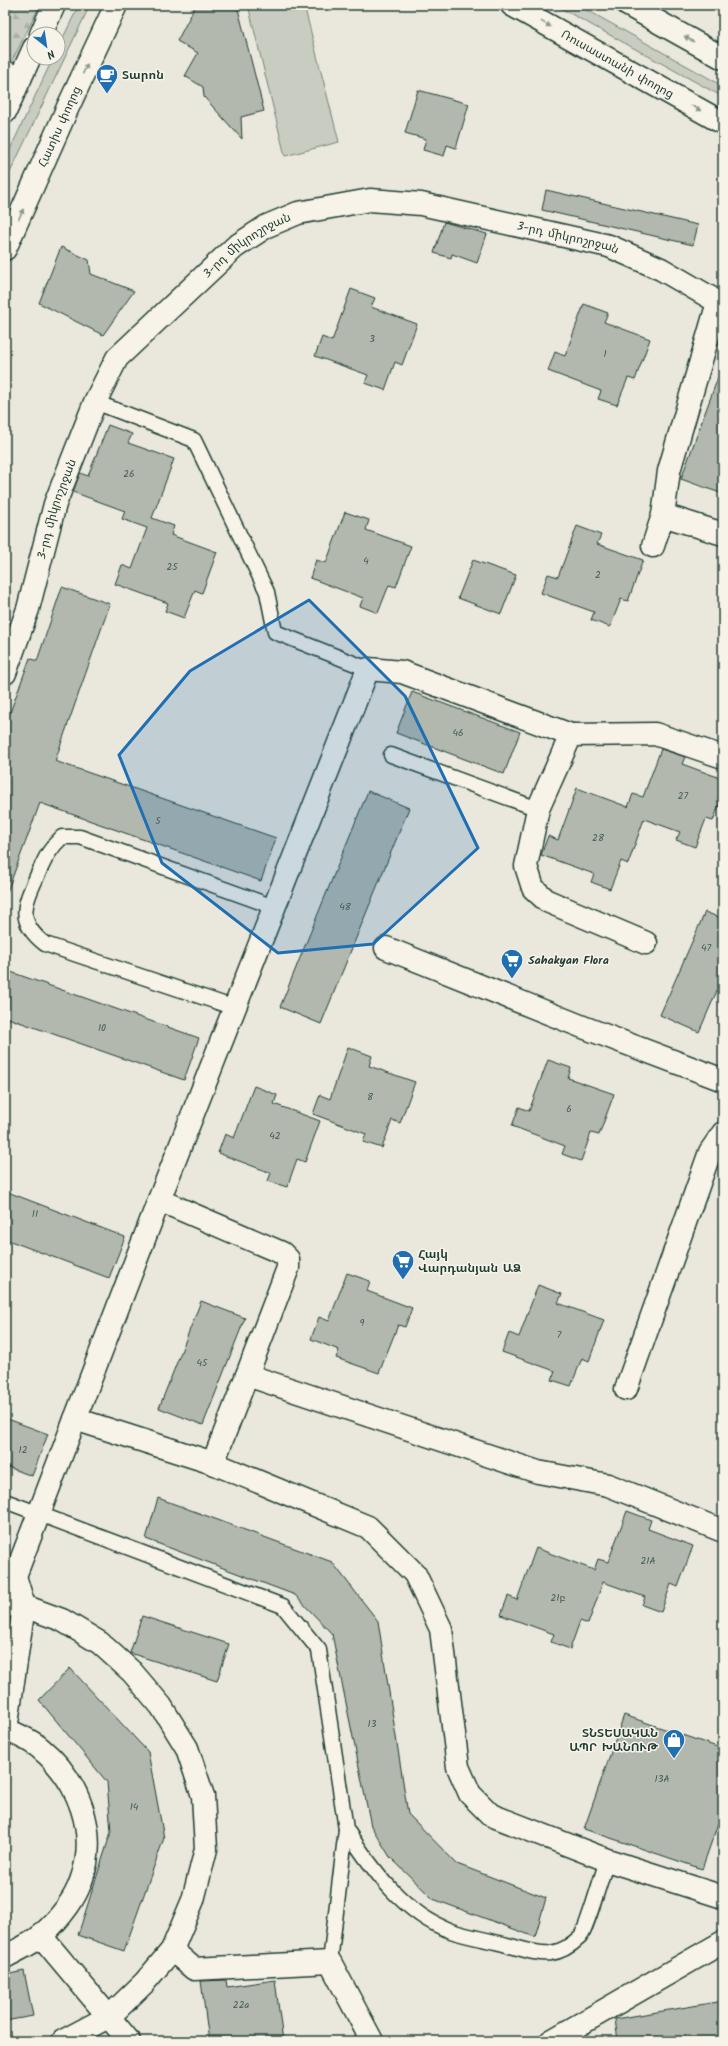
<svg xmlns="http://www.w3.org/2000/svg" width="728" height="2046" font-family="Kalam,'Noto Sans Armenian',sans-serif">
  <defs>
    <pattern id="forest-firs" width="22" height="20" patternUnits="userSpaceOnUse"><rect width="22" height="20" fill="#c8ccc1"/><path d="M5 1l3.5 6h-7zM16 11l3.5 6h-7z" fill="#abb0a6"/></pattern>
  </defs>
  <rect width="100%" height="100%" fill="#eae8dd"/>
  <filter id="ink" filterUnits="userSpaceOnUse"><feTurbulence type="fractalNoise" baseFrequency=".025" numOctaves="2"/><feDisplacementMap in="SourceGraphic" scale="8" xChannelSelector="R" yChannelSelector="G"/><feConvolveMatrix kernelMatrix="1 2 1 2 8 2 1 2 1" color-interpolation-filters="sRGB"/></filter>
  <g filter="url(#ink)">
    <!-- green -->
    <g fill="#c8ccc1" stroke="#74847a">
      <polygon points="79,5 90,5 5,183 5,160 53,58 58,58 58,48"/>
      <polygon points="248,5 304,5 339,142 285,156"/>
      <polygon points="555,5 578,5 723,86 723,97"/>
    </g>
    <!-- forest -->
    <polygon fill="url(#forest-firs)" stroke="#74847a" points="14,5 40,5 11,63 5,60 5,22"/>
    <!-- building -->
    <g fill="#b2b8ae" stroke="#1f3d34">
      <polygon points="196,5 237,5 264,111 241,117 242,139 204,97 203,87 185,76 198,53 177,41"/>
      <polygon points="418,90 469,104 456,148 447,145 444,156 423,150 426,139 405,133"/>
      <polygon points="546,190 698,225 693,245 542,210"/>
      <polygon points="444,222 487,234 477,263 452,254 451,258 434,253"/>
      <polygon points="61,247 89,260 91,274 134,291 103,335 39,303"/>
      <polygon points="351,289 375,298 371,307 417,324 402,365 395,362 385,390 365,383 368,375 315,356 322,337 332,341"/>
      <polygon points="584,304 608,313 604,322 650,339 635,380 628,378 617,405 598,399 601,391 548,371 555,352 565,356"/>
      <polygon points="721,369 723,370 723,494 681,479"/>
      <polygon points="108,425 132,434 128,443 174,459 152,518 174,526 171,535 217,552 202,593 195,590 184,618 165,611 168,603 115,584 122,565 132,569 147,528 122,519 125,511 73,492 80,473 88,476"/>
      <polygon points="345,512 369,520 366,530 411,546 396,587 389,585 378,613 360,606 363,598 310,578 316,560 326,563"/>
      <polygon points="577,526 601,535 597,544 643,560 628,601 621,599 610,627 591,620 594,612 541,593 548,574 558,577"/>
      <polygon points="473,560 516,575 501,614 458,598"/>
      <polygon points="62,587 110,604 55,761 276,838 261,881 40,803 7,892 5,891 5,726 30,658 37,661"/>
      <polygon points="412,692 520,732 504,774 396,733"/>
      <polygon points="661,749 685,757 682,764 723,779 723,795 713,821 706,819 695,847 676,840 680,832 644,819 628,864 621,861 610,889 591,882 594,874 541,855 548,836 558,840 577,788 628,807 633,794 643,797"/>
      <polygon points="368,791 409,808 321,1024 280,1007"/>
      <polygon points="705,912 723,919 723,977 699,1032 660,1015"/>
      <polygon points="5,970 199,1038 184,1080 5,1017"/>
      <polygon points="348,1047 372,1056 369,1066 415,1082 400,1123 392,1120 382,1148 363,1142 366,1134 313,1114 320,1095 330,1099"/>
      <polygon points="548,1060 571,1068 568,1078 614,1094 599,1135 591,1133 581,1161 562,1154 565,1146 512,1126 519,1107 529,1111"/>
      <polygon points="254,1086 277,1095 274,1104 320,1121 305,1162 297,1159 287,1187 268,1181 271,1173 218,1153 225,1134 234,1138"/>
      <polygon points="5,1191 125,1237 109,1278 5,1239"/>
      <polygon points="347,1273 370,1281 367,1291 412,1308 405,1327 398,1325 379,1373 336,1358 339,1350 311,1339 319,1317 329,1321"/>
      <polygon points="538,1285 562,1294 558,1303 604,1320 589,1361 582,1358 571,1386 552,1380 555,1371 502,1352 509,1333 519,1337"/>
      <polygon points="201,1301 245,1318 203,1425 159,1408"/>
      <polygon points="5,1418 48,1434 32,1476 5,1466"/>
      <polygon points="158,1498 332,1562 378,1621 408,1814 457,1864 546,1898 535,1937 433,1899 390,1857 371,1826 332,1634 295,1595 146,1539"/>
      <polygon points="627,1511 651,1520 648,1529 693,1546 678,1587 671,1584 661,1612 642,1605 645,1597 603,1582 588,1624 580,1621 570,1649 551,1642 554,1634 501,1615 508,1596 517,1600 536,1548 594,1570 598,1559 608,1562"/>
      <polygon points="142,1616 229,1644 217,1681 130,1653"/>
      <polygon points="70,1668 148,1752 164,1838 124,1951 78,1935 111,1832 107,1782 39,1700"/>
      <polygon points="624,1715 723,1749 723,1809 702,1869 584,1829"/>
      <polygon points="24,1971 33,2016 5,2021 5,1975"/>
      <polygon points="226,1980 227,1987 275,1980 283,2041 209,2041 201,1981"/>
      <polygon points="723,2001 723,2041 618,2041 615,2019"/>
    </g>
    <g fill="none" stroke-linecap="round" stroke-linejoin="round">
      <!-- service casing -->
      <g stroke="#1f3d34" stroke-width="17">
        <g id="service">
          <polyline points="95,402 194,440 267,592 275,632 368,669"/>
          <polyline points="391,755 538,809"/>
          <path d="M235,1008L45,944C15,921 25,903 38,874C45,859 49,849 62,837H80L274,907"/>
          <polyline points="5,1501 283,1606 319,1650 346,1829 330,1962"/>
          <path d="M346,1829C372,1869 404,1914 451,1931C469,1937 489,1940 507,1945C538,1953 554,1962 580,1937C586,1931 603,1872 607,1860"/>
        </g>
      </g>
      <!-- minor casing -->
      <g stroke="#1f3d34" stroke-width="25">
        <g id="minor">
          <polyline points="5,72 20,79"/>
          <polyline points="663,515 723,534"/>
          <polyline points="653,546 663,515 669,471 718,302"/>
          <path id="s1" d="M5,673L28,609L55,504L95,402L117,358L235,247L267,226L298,213L370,200L421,204L609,246L661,269L718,302L723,307"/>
          <polyline points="646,943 547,901 533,888 526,866 538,809 571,735 655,734 723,757"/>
          <polyline points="386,948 583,1027 723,1080"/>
          <polyline points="159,1200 282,1253 288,1259 288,1268 247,1375"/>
          <polyline points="626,1389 710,1152 723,1133"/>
          <polyline points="75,1419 213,1463 368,1527 415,1574 441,1629 458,1767 470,1794 491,1815 607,1860 723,1897"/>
          <polyline points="213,1463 247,1375 538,1472 608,1485 723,1531"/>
          <polyline points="5,1605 24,1606 62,1620 100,1643 132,1672 161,1706 187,1748 203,1796 206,1849 193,1900 172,1950 144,1983 110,2016 63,2041"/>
          <path d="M5,1729C16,1734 31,1740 40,1748C79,1780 99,1833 81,1881C74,1902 57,1921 42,1935C32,1944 17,1950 5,1957"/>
          <polyline points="6,1730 24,1606 15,1576 159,1200 368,669 402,672 571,735"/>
          <polyline points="41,1936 129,2041"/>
          <polyline points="172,1950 194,1969 330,1962 372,2041"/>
          <polyline points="551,2041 723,1942"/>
        </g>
      </g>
      <!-- secondary casing -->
      <g stroke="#1f3d34" stroke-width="25">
        <g id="secondary">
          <path id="s2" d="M512,5L723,123"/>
          <polyline points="628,5 723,58"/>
          <polyline points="41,34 54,5"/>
          <polyline points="5,112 34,48"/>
          <path id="s3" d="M5,249L68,107L116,5"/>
        </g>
      </g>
      <!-- service -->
      <use href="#service" stroke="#f7f3e8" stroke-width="14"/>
      <!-- minor -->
      <use href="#minor" stroke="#f7f3e8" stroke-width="22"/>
      <!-- secondary -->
      <use href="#secondary" stroke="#f7f3e8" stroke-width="22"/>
    </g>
    <!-- one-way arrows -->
    <defs><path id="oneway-solid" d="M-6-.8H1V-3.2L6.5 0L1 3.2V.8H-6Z"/></defs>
    <g fill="#8b988e">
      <use href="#oneway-solid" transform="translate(546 24) rotate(29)"/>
      <use href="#oneway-solid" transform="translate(689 39) rotate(-150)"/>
      <use href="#oneway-solid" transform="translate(85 69) rotate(-65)"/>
      <use href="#oneway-solid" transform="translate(696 108) rotate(29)"/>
      <use href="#oneway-solid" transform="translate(21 214) rotate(-66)"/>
    </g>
  </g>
  <!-- marked area -->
  <path fill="#1f6fb2" fill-opacity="0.2" stroke="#1f6fb2" stroke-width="3" stroke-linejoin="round" d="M309,600L405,696L478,848L373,944L278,953L162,863L119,755L190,671Z"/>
  <!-- icons -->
  <defs>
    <g id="cafe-pin" transform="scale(1.15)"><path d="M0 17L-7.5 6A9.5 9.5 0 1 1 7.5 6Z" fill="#1f6fb2" stroke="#f7f3e8"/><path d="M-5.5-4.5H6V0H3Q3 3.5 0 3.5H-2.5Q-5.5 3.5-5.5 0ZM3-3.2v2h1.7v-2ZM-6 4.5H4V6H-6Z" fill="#fff"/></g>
    <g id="supermarket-pin" transform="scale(1.15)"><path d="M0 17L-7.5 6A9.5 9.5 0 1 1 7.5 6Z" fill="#1f6fb2" stroke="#f7f3e8"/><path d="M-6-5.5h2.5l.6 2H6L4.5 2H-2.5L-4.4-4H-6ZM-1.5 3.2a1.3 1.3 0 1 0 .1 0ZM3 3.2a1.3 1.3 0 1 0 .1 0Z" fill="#fff"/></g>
    <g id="shop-pin" transform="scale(1.15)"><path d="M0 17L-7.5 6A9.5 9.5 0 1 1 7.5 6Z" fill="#1f6fb2" stroke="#f7f3e8"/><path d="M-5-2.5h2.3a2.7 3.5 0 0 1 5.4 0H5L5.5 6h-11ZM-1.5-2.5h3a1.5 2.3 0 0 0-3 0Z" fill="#fff"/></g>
  </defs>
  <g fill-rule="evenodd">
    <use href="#cafe-pin" x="107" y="75"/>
    <use href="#supermarket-pin" x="512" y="960"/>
    <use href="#supermarket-pin" x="403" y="1261"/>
    <use href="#shop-pin" x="674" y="1740"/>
  </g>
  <g text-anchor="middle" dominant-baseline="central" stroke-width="3" stroke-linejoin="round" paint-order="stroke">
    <!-- number labels -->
    <g font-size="10" fill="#445c52">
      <text x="372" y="339">3</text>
      <text x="605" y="354">1</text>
      <text x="129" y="474">26</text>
      <text x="366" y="561">4</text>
      <text x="172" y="567">25</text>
      <text x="598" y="575">2</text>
      <text x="458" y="733">46</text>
      <text x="683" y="796">27</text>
      <text x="158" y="821">5</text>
      <text x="598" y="838">28</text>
      <text x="345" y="907">48</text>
      <text x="706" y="948">47</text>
      <text x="102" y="1028">10</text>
      <text x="370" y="1097">8</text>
      <text x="569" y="1109">6</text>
      <text x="275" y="1136">42</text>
      <text x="35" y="1214">11</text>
      <text x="362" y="1323">9</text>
      <text x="559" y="1335">7</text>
      <text x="202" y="1363">45</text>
      <text x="23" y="1450">12</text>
      <text x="648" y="1561">21A</text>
      <text x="558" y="1598">21բ</text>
      <text x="372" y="1724">13</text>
      <text x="662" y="1779">13A</text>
      <text x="134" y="1807">14</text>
      <text x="241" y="2005">22a</text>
    </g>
    <!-- street labels -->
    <g font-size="12" fill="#1f3d34" stroke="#f7f3e8">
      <text stroke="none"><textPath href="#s2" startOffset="121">Ռուսաստանի փողոց</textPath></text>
      <text stroke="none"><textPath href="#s3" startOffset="134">Հատիս փողոց</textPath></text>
      <text stroke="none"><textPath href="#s1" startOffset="844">3-րդ միկրոշրջան</textPath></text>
      <text stroke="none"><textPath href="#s1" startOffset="508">3-րդ միկրոշրջան</textPath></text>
      <text stroke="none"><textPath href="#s1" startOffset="172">3-րդ միկրոշրջան</textPath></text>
    </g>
    <!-- poi labels -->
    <g font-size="12" font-weight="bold" fill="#1f3d34" stroke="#f7f3e8" text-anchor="start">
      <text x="122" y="75">Տարոն</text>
      <text x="528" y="960">Sahakyan Flora</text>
      <text x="418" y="1254">Հայկ<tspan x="418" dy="14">Վարդանյան ԱՁ</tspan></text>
      <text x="658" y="1733" text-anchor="end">ՏՆՏԵՍԱԿԱՆ<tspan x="658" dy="14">ԱՊՐ ԽԱՆՈՒԹ</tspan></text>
    </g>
  </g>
  <!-- margin -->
  <rect width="728" height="2046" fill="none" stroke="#f7f3e8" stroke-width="20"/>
  <rect x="10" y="10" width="708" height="2026" fill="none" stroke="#1f3d34" stroke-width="1.5" filter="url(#ink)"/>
  <!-- north arrow -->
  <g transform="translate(46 46) rotate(150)"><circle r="19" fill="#f7f3e8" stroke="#a1aaa0"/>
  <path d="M0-3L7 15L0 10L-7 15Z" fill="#1f6fb2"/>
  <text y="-6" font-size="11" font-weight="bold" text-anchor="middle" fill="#1f3d34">N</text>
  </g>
</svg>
